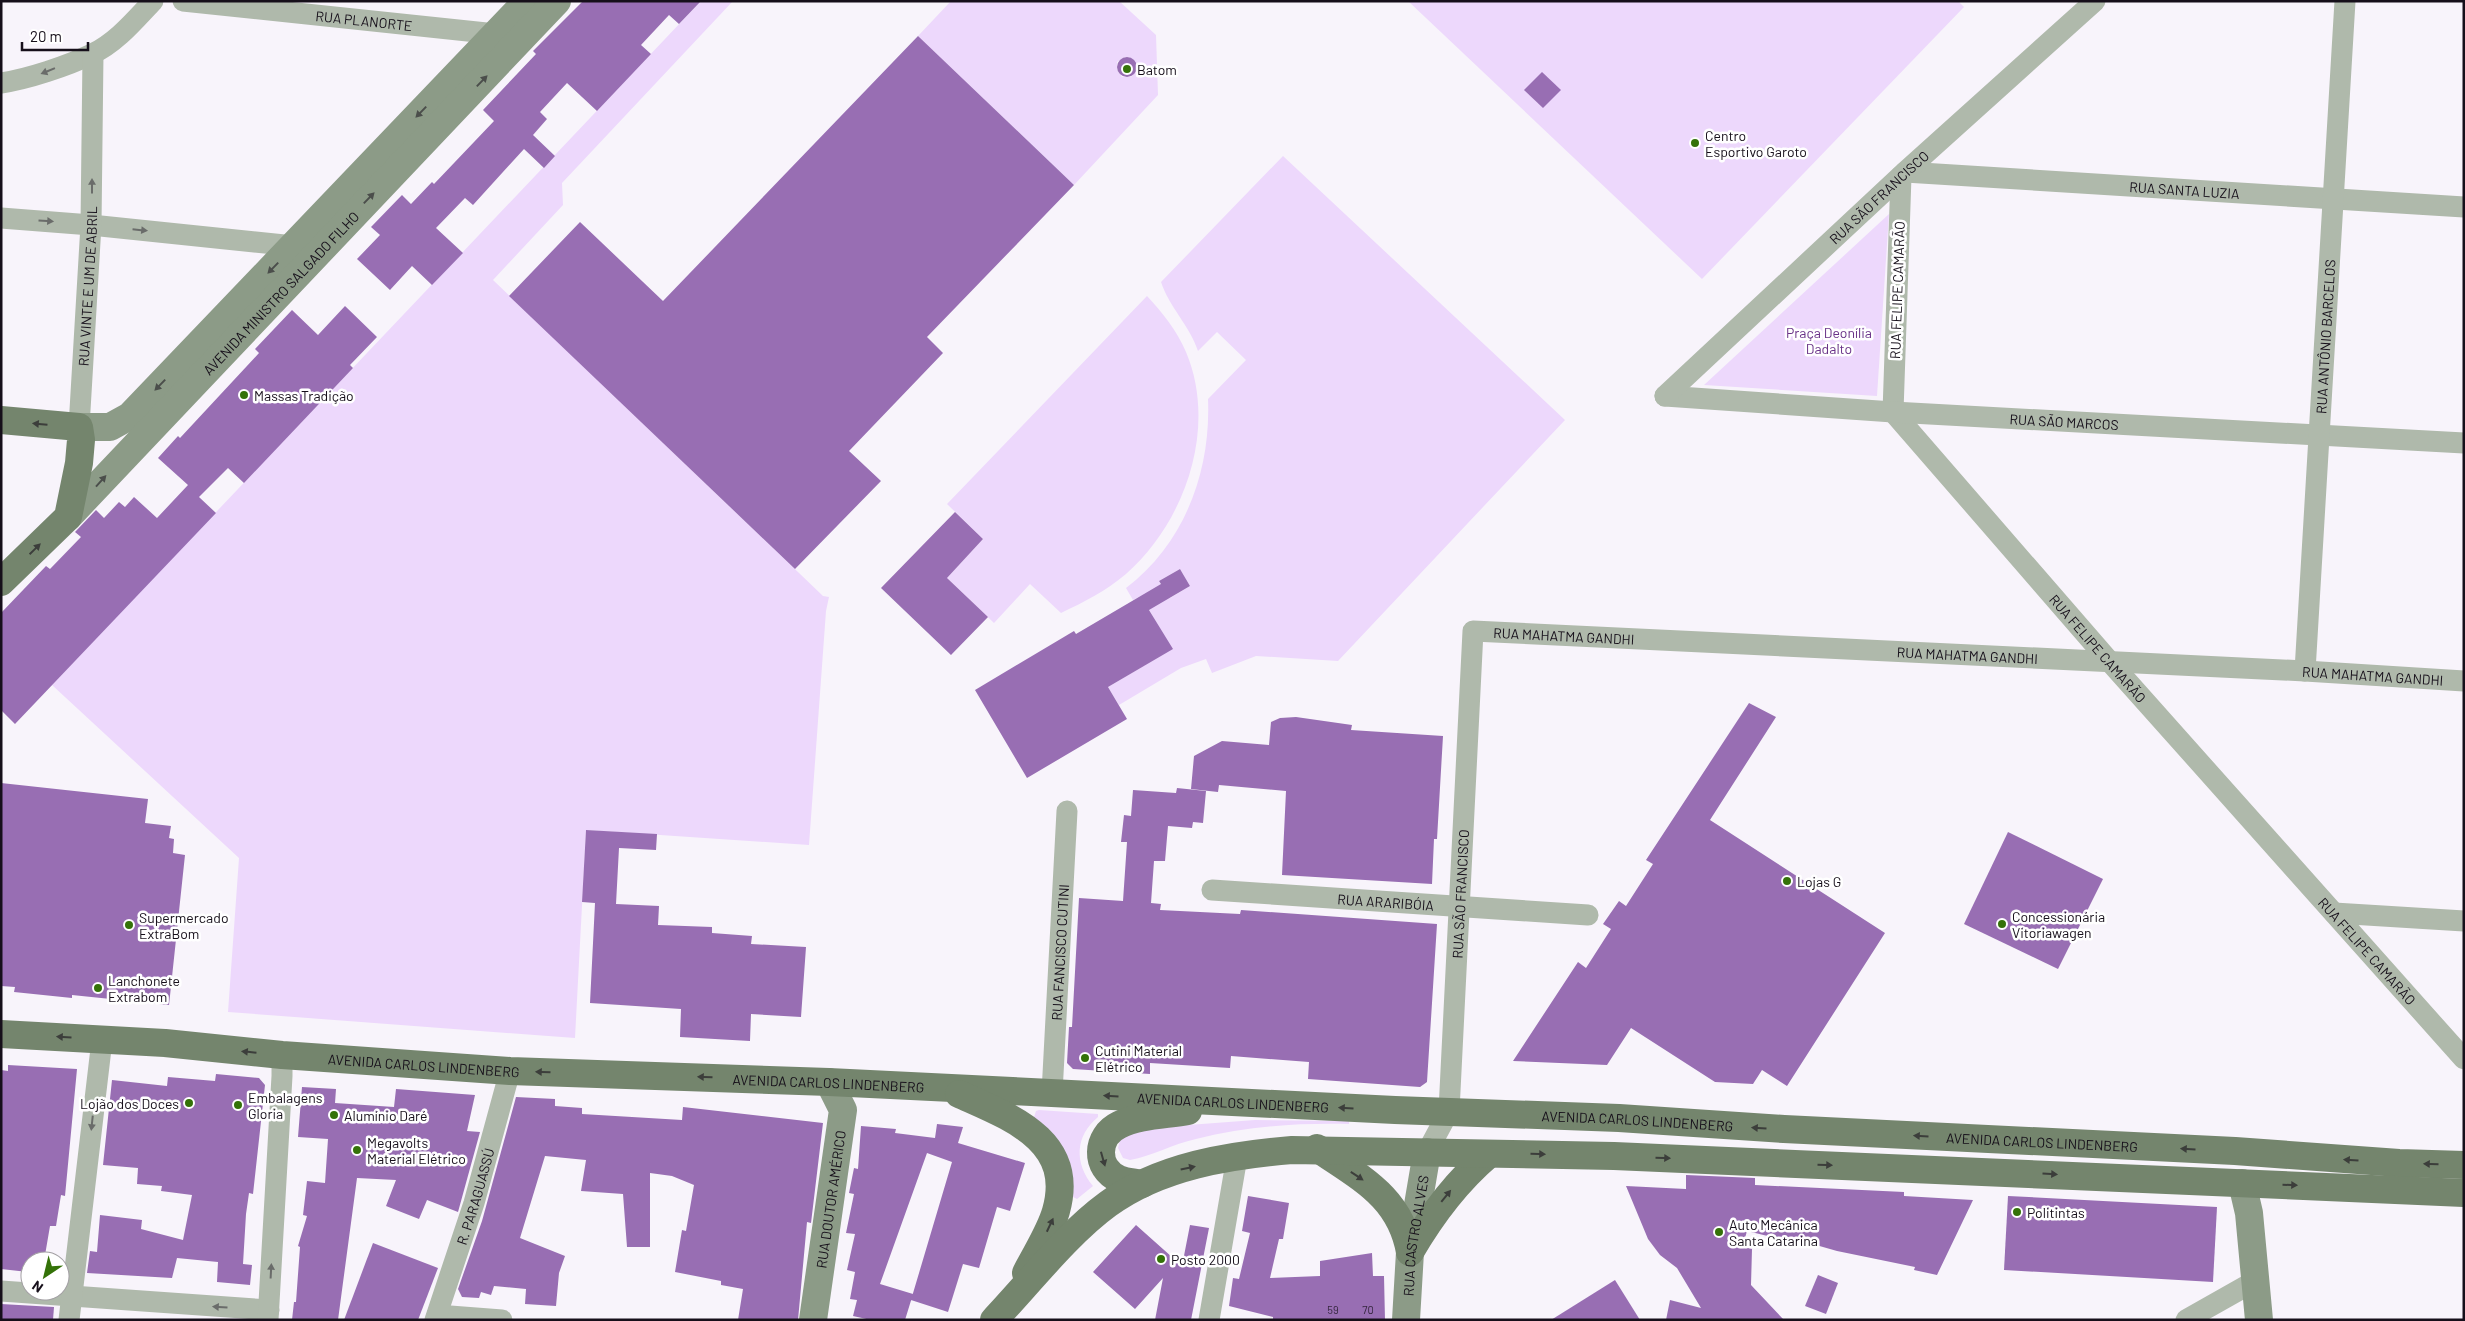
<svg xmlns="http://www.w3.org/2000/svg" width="2465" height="1321" font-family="Barlow,sans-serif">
  <rect width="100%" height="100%" fill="#f8f4fb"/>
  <!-- green -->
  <g fill="#edd8fc" fill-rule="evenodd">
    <polygon points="701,1 733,1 562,183 563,205 493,280 823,596 829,597 826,611 809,845 586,830 575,1038 228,1012 239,858 52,685"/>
    <path d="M951,1H1119L1156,35L1158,95L1074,185L918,36ZM1125,57H1129L1136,63V71L1131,77H1122L1117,70V62Z"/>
    <polygon points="1408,1 1958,1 1964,7 1702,279"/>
    <path d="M1283,156L1565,420L1338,661L1256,656L1212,673L1206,659L1181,668L1119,705L1108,687L1172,649L1141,596L1133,600L1126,588C1185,543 1211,471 1208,399L1246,360L1217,332L1198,351C1190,326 1169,307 1161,282ZM1180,569L1190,586L1170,598L1159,581Z"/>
    <polygon points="1889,214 1877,396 1704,385"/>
    <path d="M1147,296C1163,313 1177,331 1186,352C1218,428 1185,522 1126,574C1106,591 1084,602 1061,613L1030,584L994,623L947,578L983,539L947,504Z"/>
    <path d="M1039,1110L1098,1114V1117C1075,1136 1074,1163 1093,1186L1077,1199L1071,1196L1034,1117L1036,1111Z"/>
    <path d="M1255,1120L1349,1121V1124C1296,1123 1247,1126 1196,1139C1173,1144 1152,1156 1130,1160L1123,1158L1118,1148L1120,1140L1131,1132L1175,1126Z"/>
  </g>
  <!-- building -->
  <g fill="#986eb3">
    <polygon points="583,1 701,1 679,24 669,15 641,45 651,54 597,111 567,83 540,112 547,119 533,135 555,156 544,168 524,149 473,205 465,198 436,228 463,253 432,285 412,266 390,290 357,259 380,235 371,227 402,195 411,204 432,182 434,184 494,121 483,110 536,54 533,51"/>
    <polygon points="918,36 1074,185 927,337 943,353 849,451 881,481 795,569 509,296 580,222 663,301"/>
    <circle cx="1127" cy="67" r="10"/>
    <polygon points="1542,72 1561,90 1543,108 1524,90"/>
    <polygon points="345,306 377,337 350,365 353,368 244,483 228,468 199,497 216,513 15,724 1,710 1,613 46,566 50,569 81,537 75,532 96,510 104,518 119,502 125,507 134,497 157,518 188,485 158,458 178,436 180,438 259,353 255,349 292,310 318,335"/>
    <polygon points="955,512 983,539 947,578 988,617 951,655 881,588"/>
    <polygon points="1180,569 1190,586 1149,610 1173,649 1108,687 1127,719 1027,778 975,690 1074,631 1076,634 1161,584 1159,581"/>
    <polygon points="1749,703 1776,717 1710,820 1885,933 1787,1086 1762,1070 1753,1084 1715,1082 1631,1028 1607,1065 1513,1061 1578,962 1586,968 1611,929 1603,924 1619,901 1626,906 1653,864 1646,860"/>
    <polygon points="1296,717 1352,725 1351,730 1443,736 1437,839 1434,839 1432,884 1282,875 1286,791 1219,785 1218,792 1191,789 1194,756 1222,741 1269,745 1271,722 1280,718"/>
    <polygon points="1,783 148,799 145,823 171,826 169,838 174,839 173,853 185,855 169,1005 72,995 72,998 14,992 15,987 1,986"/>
    <polygon points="1177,788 1206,791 1203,823 1193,822 1192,828 1168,826 1165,861 1154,861 1151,903 1161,904 1160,910 1240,914 1241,910 1437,924 1427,1082 1420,1087 1308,1079 1309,1062 1231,1056 1230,1068 1150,1063 1150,1074 1073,1069 1067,1063 1069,1027 1072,1027 1079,898 1123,901 1127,842 1121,842 1124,815 1131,816 1133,790 1176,793"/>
    <polygon points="586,830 657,834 656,850 619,848 616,904 659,906 658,925 712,927 712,933 752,936 751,944 806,947 801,1017 751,1014 750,1041 680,1037 681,1009 590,1003 595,903 582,902"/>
    <polygon points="2008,832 2103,879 2058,969 1964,924"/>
    <polygon points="8,1065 77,1069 65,1196 61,1195 56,1226 50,1226 44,1261 30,1261 28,1272 1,1269 1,1070 8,1071"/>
    <polygon points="216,1074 259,1078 265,1085 253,1194 249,1193 246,1214 243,1264 252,1265 250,1285 217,1282 218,1262 177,1258 172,1278 87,1273 90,1251 97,1252 100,1215 142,1220 141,1229 183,1240 192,1195 161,1191 162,1186 137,1184 138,1168 103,1165 112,1080 167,1086 168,1077 215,1081"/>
    <polygon points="302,1087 336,1089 335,1103 394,1107 396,1089 475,1095 467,1131 480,1132 458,1212 427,1200 419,1219 386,1206 396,1180 357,1178 338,1320 292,1320 294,1302 296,1302 300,1247 298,1246 307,1216 303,1215 307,1181 325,1183 328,1139 298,1137"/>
    <polygon points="516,1097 555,1099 555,1106 582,1108 582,1114 682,1120 683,1107 823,1123 811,1223 807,1222 798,1320 738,1320 743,1289 721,1285 721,1281 675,1272 682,1230 686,1231 694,1185 672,1176 650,1173 650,1247 627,1247 623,1194 581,1191 586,1160 545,1156 520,1238 565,1256 559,1273 556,1306 525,1304 526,1289 494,1286 491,1295 481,1292 479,1298 462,1297 458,1289 482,1221"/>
    <polygon points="937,1124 963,1127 958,1143 1025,1163 1010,1211 997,1207 979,1268 963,1264 948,1312 911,1300 952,1162 927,1153 880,1284 913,1294 905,1320 871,1320 853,1316 857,1300 850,1299 855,1272 847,1270 855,1234 846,1233 854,1194 849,1193 854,1168 858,1169 861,1126 896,1129 895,1133 935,1138"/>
    <polygon points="1686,1175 1755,1178 1755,1185 1904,1192 1904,1196 1973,1200 1937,1275 1914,1270 1915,1267 1837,1251 1795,1239 1793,1242 1747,1231 1743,1245 1752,1249 1751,1285 1784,1320 1666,1320 1670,1300 1701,1308 1677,1268 1660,1255 1648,1239 1626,1186 1686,1189"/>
    <polygon points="1248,1196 1289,1203 1283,1239 1279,1239 1270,1278 1320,1276 1320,1261 1372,1253 1373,1276 1384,1276 1385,1320 1273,1320 1273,1317 1229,1306 1233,1278 1239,1279 1250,1233 1242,1231"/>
    <polygon points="2008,1196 2217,1207 2213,1282 2004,1270"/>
    <polygon points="1136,1225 1182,1266 1190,1225 1209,1228 1191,1320 1155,1320 1163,1278 1135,1309 1093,1272"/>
    <polygon points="373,1243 438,1268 418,1320 344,1320"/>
    <polygon points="1818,1275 1838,1283 1826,1314 1805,1306"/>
    <polygon points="1615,1280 1640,1320 1551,1320"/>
    <polygon points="1,1304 54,1307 53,1320 1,1320"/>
  </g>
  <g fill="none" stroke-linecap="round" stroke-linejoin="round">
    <!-- street -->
    <g stroke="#afb9ab" stroke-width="21">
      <path id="s1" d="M183,1L496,34L503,42"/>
      <path d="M1,83C28,79 67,66 92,54C116,43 135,20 153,1"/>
      <path id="s2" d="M1905,172L2464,207"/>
      <path id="s3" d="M1901,176L1893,412L2110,662L2464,1059"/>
      <polyline points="1,218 91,225 294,246 303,252"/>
      <path id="s4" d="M1665,396L1893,412L2464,443"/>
      <path id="s5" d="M1665,396L1905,172L2095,1"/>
      <path id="s6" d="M79,427L91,225L93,54"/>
      <path id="s7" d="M2305,671L2345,1"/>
      <path id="s8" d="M1212,890L1588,915"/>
      <polyline points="2334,913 2464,921"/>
      <path id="s9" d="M1052,1093L1067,811"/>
      <path id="s10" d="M1427,1152L1449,1111L1473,631L2305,671L2464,681"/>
      <polyline points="1,1291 269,1310"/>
      <polyline points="437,1315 502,1320"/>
      <polyline points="69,1320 102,1040"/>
      <polyline points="268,1320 282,1076 282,1055"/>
      <path id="s11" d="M435,1320L474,1203L510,1071"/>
      <polyline points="1209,1320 1237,1157"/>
      <polyline points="2186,1320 2255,1281"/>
    </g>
    <!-- secondary -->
    <g stroke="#8c9b87" stroke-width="28">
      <polyline points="79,427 110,427 130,416 527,1"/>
      <path id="s12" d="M68,517L557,1"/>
      <polyline points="2242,1183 2249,1213 2259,1320"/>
      <path id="s13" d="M813,1320L843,1110L829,1082"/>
      <path id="s14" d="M1406,1320L1410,1252L1427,1152"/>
    </g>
    <!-- primary -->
    <g stroke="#74856d" stroke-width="28">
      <polyline points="1,420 79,427 81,440 79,463 68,517 1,582"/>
      <path id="s15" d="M1,1034L165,1043L282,1055L510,1071L829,1082L1395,1110L1619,1118L1784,1129L2235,1151L2399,1163L2464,1165"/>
      <path d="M959,1094C1010,1117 1076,1140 1056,1211C1050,1232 1036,1253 1026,1273"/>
      <path d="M1317,1148C1360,1178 1400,1196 1410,1252"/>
      <path d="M1142,1184C1134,1182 1126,1182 1119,1179C1094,1168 1096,1136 1119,1125C1139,1115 1166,1115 1188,1111"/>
      <path d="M1410,1252C1432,1214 1456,1182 1489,1154"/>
      <path d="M994,1320C1029,1283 1068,1233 1108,1204C1160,1166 1230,1155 1292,1150L1614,1156L2464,1193"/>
    </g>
  </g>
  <!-- one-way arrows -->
  <defs><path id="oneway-solid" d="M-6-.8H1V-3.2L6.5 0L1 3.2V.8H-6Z" transform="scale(1.25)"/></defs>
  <g fill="#6a6c6a">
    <use href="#oneway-solid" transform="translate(48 71) rotate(158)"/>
    <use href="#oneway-solid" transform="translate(92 186) rotate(-90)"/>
    <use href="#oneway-solid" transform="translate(46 221) rotate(4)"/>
    <use href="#oneway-solid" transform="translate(140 230) rotate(6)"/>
    <use href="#oneway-solid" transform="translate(92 1123) rotate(96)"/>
    <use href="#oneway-solid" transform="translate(271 1271) rotate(-87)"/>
    <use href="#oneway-solid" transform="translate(220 1307) rotate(-176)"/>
  </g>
  <g fill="#4b4e4b">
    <use href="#oneway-solid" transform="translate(482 81) rotate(-46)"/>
    <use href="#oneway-solid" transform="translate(421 112) rotate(134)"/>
    <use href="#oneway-solid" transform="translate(369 198) rotate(-46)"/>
    <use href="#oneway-solid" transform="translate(273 268) rotate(134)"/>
    <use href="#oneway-solid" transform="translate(160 385) rotate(134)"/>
    <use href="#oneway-solid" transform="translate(101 481) rotate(-48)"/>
  </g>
  <g fill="#3c3e3b">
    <use href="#oneway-solid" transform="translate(40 424) rotate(-175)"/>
    <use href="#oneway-solid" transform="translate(35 549) rotate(-44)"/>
    <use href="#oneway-solid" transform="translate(64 1037) rotate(-177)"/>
    <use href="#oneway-solid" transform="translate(249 1052) rotate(-174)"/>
    <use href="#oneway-solid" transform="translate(543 1072) rotate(-178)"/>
    <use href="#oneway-solid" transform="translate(705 1077) rotate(-178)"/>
    <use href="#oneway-solid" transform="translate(1111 1096) rotate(-177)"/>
    <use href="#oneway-solid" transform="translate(1346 1108) rotate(-177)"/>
    <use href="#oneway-solid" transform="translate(1759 1128) rotate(-176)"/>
    <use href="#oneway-solid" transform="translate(1921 1136) rotate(-177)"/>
    <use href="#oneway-solid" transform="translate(2188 1149) rotate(-177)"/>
    <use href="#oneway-solid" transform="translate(1538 1154) rotate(1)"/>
    <use href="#oneway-solid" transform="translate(1663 1158) rotate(2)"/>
    <use href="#oneway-solid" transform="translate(1103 1159) rotate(74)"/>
    <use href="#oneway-solid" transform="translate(2351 1160) rotate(-176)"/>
    <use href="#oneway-solid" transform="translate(2431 1164) rotate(-178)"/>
    <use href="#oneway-solid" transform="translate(1825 1165) rotate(2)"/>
    <use href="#oneway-solid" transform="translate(1188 1168) rotate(-12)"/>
    <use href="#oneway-solid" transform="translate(2050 1174) rotate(3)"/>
    <use href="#oneway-solid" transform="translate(1357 1176) rotate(34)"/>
    <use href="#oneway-solid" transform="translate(2290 1185) rotate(2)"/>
    <use href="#oneway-solid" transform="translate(1446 1196) rotate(-51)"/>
    <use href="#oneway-solid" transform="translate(1050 1225) rotate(-65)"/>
  </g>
  <!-- markers -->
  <g fill="#347208" stroke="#fff" stroke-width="2">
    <circle cx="1127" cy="69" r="5"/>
    <circle cx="1695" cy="143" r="5"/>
    <circle cx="244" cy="395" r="5"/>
    <circle cx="1787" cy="881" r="5"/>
    <circle cx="2002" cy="924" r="5"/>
    <circle cx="129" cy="925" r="5"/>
    <circle cx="98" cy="988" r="5"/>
    <circle cx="1085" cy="1058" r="5"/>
    <circle cx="189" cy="1103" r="5"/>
    <circle cx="238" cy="1105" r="5"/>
    <circle cx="334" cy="1115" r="5"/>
    <circle cx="357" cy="1150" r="5"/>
    <circle cx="2017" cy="1212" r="5"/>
    <circle cx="1719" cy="1232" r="5"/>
    <circle cx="1161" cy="1259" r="5"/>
  </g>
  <g text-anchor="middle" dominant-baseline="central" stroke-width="5" stroke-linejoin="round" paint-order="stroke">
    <!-- number labels -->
    <g font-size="11" fill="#362740">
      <text x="1333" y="1309">59</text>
      <text x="1368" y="1309">70</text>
    </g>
    <!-- street labels -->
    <g font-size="14" fill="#160f1a" stroke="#fff">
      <text stroke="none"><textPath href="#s1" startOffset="182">RUA PLANORTE</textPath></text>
      <text stroke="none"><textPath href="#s2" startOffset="280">RUA SANTA LUZIA</textPath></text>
      <text stroke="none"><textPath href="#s5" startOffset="292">RUA SÃO FRANCISCO</textPath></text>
      <text stroke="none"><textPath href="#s6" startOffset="141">RUA VINTE E UM DE ABRIL</textPath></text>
      <text transform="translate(1897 290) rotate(-88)">RUA FELIPE CAMARÃO</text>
      <text stroke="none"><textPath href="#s12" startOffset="309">AVENIDA MINISTRO SALGADO FILHO</textPath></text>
      <text stroke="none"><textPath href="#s7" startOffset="335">RUA ANTÔNIO BARCELOS</textPath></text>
      <text stroke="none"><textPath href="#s4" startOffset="400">RUA SÃO MARCOS</textPath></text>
      <text stroke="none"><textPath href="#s10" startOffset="618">RUA MAHATMA GANDHI</textPath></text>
      <text stroke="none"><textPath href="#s3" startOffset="549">RUA FELIPE CAMARÃO</textPath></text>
      <text stroke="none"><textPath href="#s10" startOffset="1022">RUA MAHATMA GANDHI</textPath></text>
      <text stroke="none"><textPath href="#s10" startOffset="1428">RUA MAHATMA GANDHI</textPath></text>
      <text stroke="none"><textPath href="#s10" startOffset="264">RUA SÃO FRANCISCO</textPath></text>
      <text stroke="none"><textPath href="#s8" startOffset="174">RUA ARARIBÓIA</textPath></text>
      <text stroke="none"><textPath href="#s3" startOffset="954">RUA FELIPE CAMARÃO</textPath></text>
      <text stroke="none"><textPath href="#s9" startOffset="141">RUA FANCISCO CUTINI</textPath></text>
      <text stroke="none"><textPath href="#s15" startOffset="424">AVENIDA CARLOS LINDENBERG</textPath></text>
      <text stroke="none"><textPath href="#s15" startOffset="829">AVENIDA CARLOS LINDENBERG</textPath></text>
      <text stroke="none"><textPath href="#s15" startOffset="1234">AVENIDA CARLOS LINDENBERG</textPath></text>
      <text stroke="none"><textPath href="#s15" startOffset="1639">AVENIDA CARLOS LINDENBERG</textPath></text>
      <text stroke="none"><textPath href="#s15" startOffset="2044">AVENIDA CARLOS LINDENBERG</textPath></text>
      <text stroke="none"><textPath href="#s11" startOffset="130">R. PARAGUASSÚ</textPath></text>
      <text stroke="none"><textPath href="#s13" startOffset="122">RUA DOUTOR AMÉRICO</textPath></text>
      <text stroke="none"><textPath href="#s14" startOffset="85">RUA CASTRO ALVES</textPath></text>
    </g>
    <!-- poi labels -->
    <g font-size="14" fill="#160f1a" stroke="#fff" text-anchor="start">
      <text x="1137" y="69">Batom</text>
      <text x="1705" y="135">Centro<tspan x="1705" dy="16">Esportivo Garoto</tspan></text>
      <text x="254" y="395">Massas Tradição</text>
      <text x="1797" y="881">Lojas G</text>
      <text x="2012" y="916">Concessionária<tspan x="2012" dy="16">Vitoriawagen</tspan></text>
      <text x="139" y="917">Supermercado<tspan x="139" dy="16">ExtraBom</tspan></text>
      <text x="108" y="980">Lanchonete<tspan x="108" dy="16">Extrabom</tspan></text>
      <text x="1095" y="1050">Cutini Material<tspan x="1095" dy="16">Elétrico</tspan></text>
      <text x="248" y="1097">Embalagens<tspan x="248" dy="16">Gloria</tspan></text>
      <text x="179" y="1103" text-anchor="end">Lojão dos Doces</text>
      <text x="344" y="1115">Alumínio Daré</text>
      <text x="367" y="1142">Megavolts<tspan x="367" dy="16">Material Elétrico</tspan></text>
      <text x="2027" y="1212">Politintas</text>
      <text x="1729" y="1224">Auto Mecânica<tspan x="1729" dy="16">Santa Catarina</tspan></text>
      <text x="1171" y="1259">Posto 2000</text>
    </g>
    <!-- park labels -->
    <g font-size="14" fill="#693287" stroke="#fff">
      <text x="1829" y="332">Praça Deonília<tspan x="1829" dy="16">Dadalto</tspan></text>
    </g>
  </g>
  <!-- border -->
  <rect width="2465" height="1321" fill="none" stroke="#160f1a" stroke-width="5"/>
  <!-- north arrow -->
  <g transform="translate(45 1276) rotate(215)"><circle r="24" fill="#ffffff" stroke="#a29fa3"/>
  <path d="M0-4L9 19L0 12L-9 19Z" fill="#347208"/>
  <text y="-8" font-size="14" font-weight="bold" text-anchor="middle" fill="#160f1a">N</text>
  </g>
  <!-- scale -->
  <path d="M22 42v8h66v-8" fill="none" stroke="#160f1a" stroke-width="2.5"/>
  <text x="30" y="42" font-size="15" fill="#160f1a" stroke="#ffffff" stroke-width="4" paint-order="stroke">20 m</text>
</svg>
